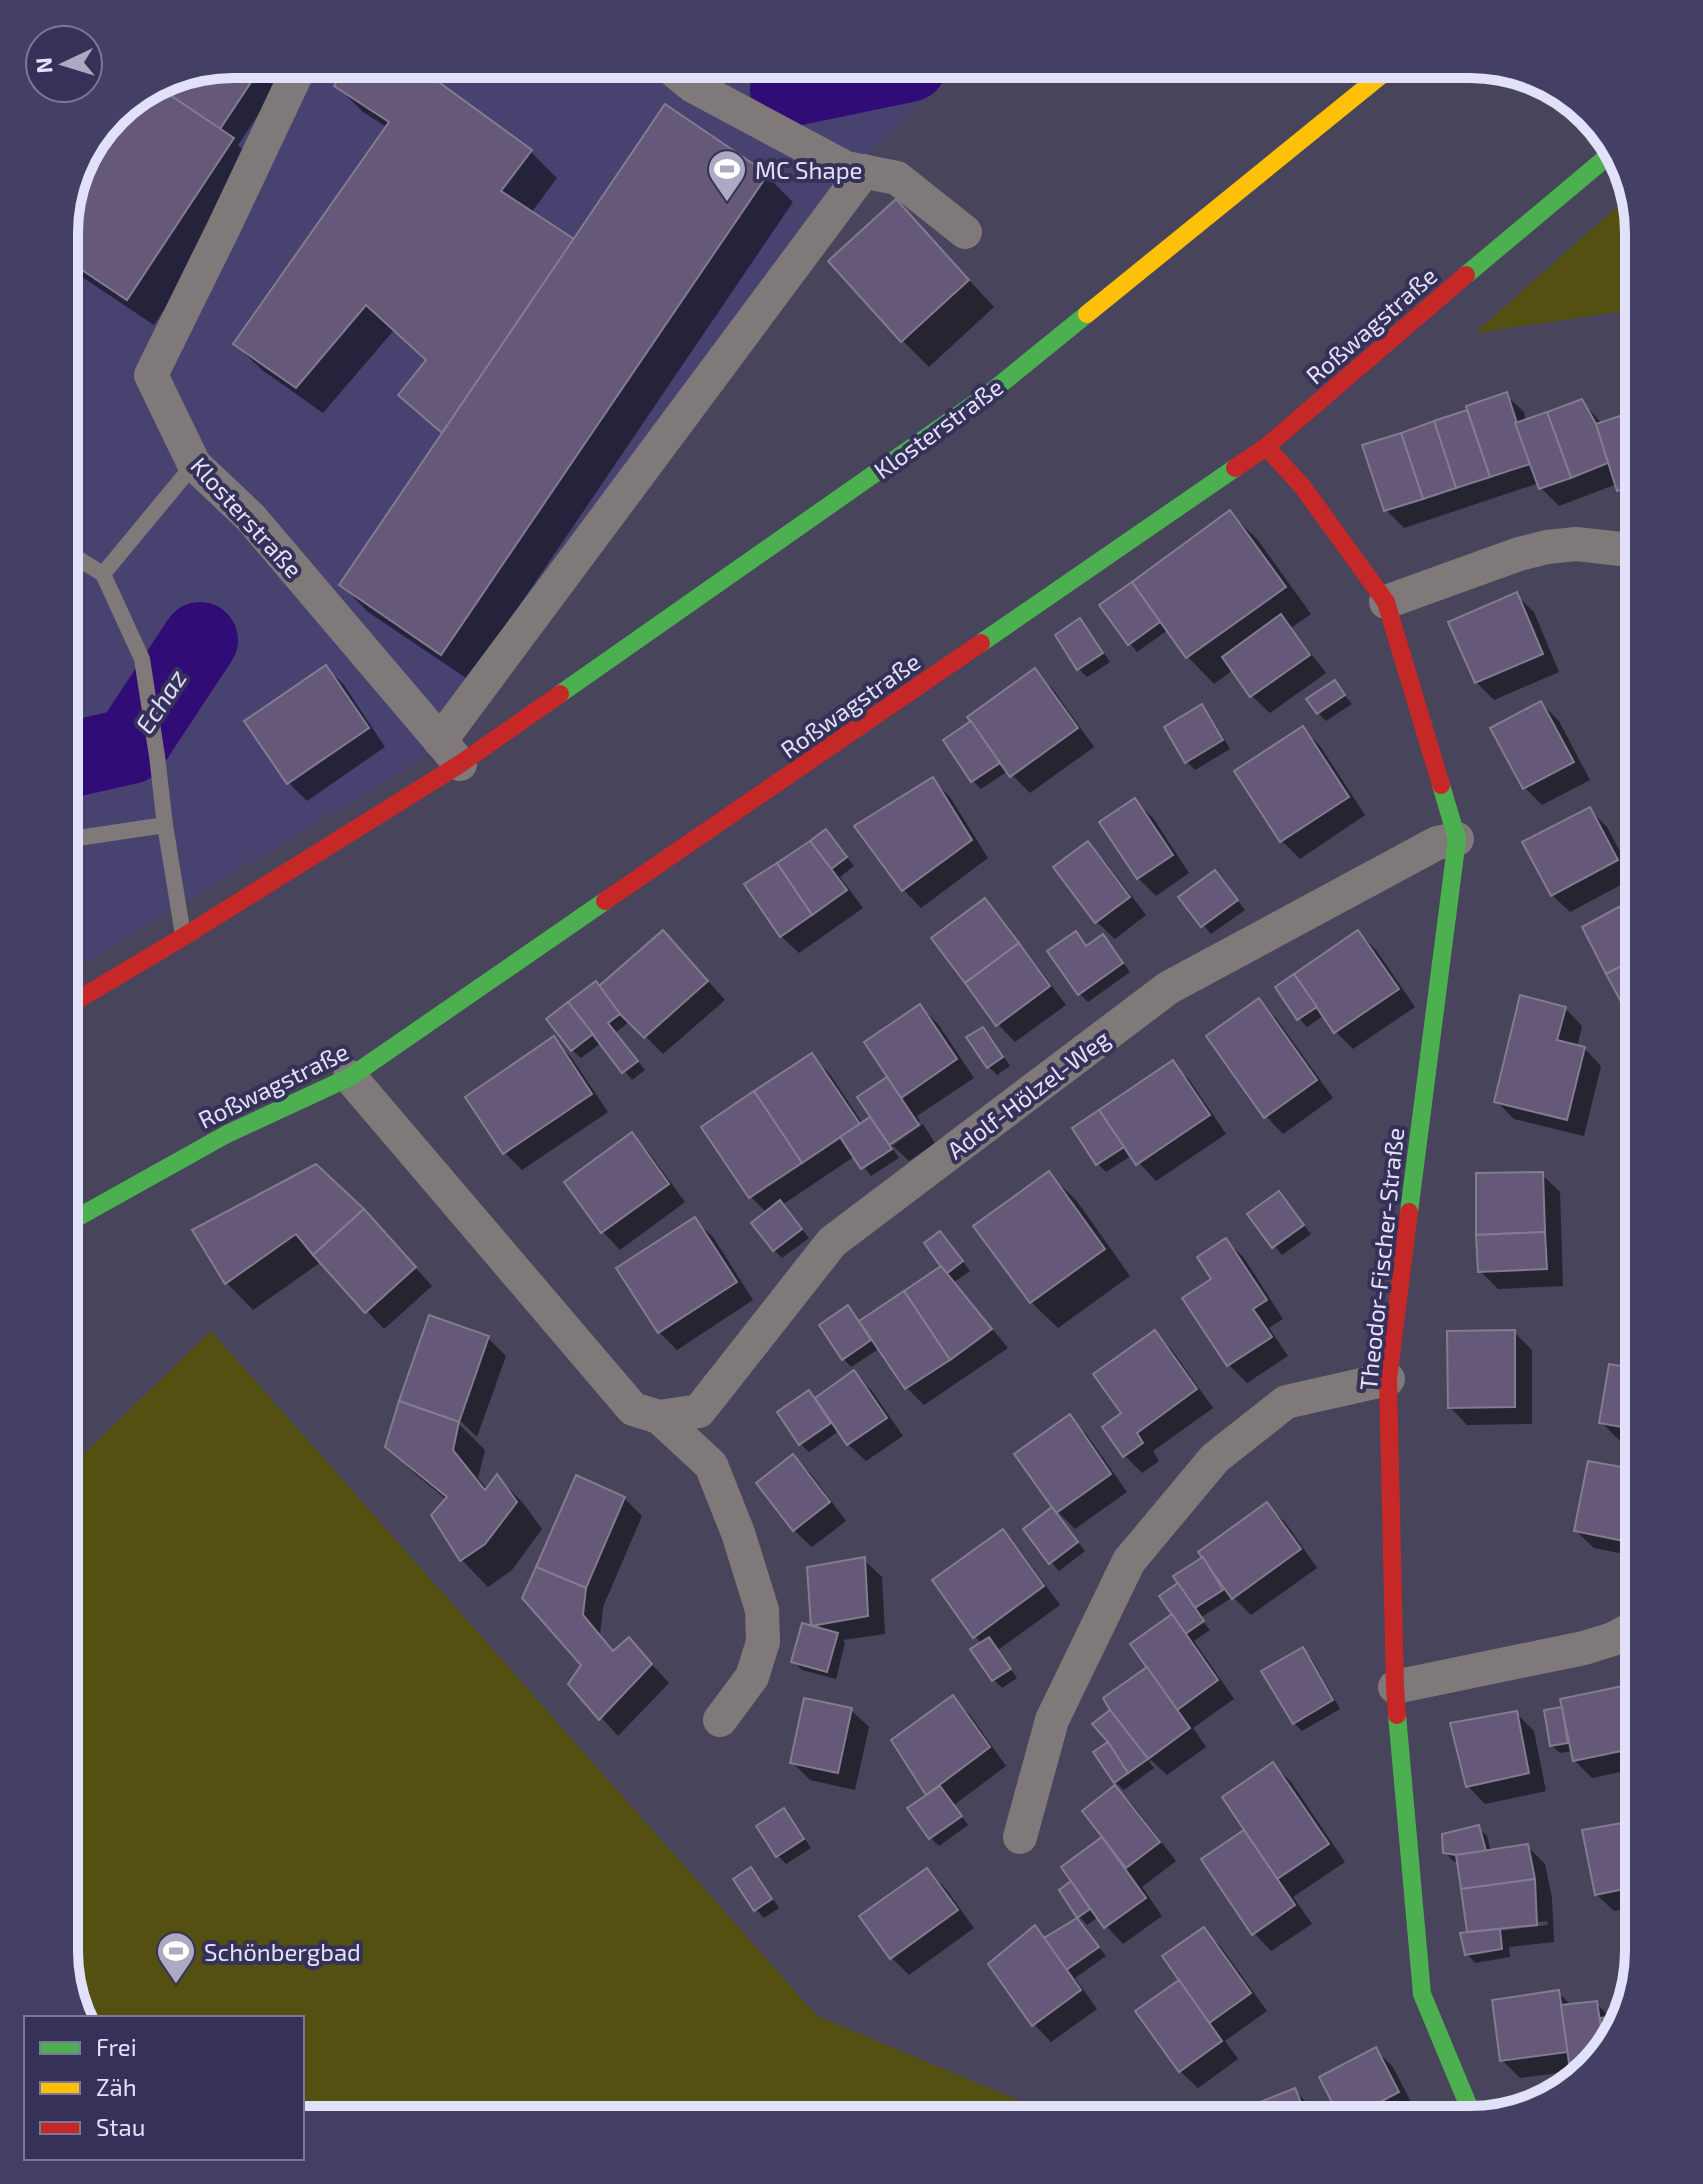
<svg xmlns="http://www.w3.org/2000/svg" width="1703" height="2184" font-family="'Exo 2',sans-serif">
  <rect width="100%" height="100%" fill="#47445b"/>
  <!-- built -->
  <polygon fill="#47426f" points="233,64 960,64 872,150 427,756 64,975 64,221 81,159 121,106 169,77"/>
  <!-- green -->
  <g fill="#535012">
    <polygon points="1628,197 1639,233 1639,309 1475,333"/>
    <polygon points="211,1331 817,2016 1066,2120 302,2120 302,2018 84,2018 64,1951 64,1473"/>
  </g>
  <!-- shadow -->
  <g fill="#0007" fill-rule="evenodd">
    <polygon points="233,64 292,64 238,145 259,166 154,325 64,265 64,221 77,174 124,105 169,77 228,65 231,67"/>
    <polygon points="350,64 442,64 431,79 530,151 557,178 531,213 575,242 767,176 793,202 469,680 368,612 342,585 443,435 401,395 428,361 394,330 323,413 262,370 235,344 388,128 363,112 336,85"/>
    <polygon points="922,229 994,307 929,367 902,340"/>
    <polygon points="1506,395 1524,412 1526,421 1582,401 1602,424 1639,411 1639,507 1637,508 1619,490 1617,484 1559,506 1541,488 1539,483 1404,528 1386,510 1364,446 1470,411"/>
    <polygon points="1230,513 1257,539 1311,614 1291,628 1326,673 1270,713 1252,696 1233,670 1214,684 1188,657 1168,630 1137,652 1101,606"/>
    <polygon points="1516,595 1534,612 1559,672 1494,700 1476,682"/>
    <polygon points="1080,621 1088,629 1110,662 1087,677 1079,669"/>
    <polygon points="326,667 344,685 385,747 307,801 289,783 247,721"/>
    <polygon points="1034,671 1052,688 1094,747 1030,793 1008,771 981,789 973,781 973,722"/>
    <polygon points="1334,683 1352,704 1326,721 1318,713"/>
    <polygon points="1541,703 1559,721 1590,780 1542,805 1525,788"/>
    <polygon points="1202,707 1210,715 1230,749 1195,770 1187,762"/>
    <polygon points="1302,728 1320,746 1365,815 1300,859 1282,841 1236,772"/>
    <polygon points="932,780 950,797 988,858 921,908 904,890 857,827"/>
    <polygon points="1135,801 1153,818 1189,873 1156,896 1138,878"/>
    <polygon points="1589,809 1607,827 1634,878 1570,912 1552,895"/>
    <polygon points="834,840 854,866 840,877 863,908 799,953 781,936"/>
    <polygon points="1087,844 1105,861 1146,915 1115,939 1097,922 1056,868"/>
    <polygon points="1223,881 1245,910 1211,934 1181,897"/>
    <polygon points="985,901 1002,919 1066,1005 1015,1042 998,1024"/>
    <polygon points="1358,932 1376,950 1415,1007 1353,1049 1335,1031 1324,1015 1307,1027 1299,1018"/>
    <polygon points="1075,934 1087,947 1111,945 1130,972 1088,1002 1079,993"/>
    <polygon points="680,950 725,1000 663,1054 630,1021 615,1033 645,1070 632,1080 602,1042 581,1058 572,1050 600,988"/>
    <polygon points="1259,1001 1276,1018 1333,1098 1283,1134 1266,1116"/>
    <polygon points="920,1006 938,1024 974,1078 917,1116 920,1121 892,1141 892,1146 923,1124 935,1143 909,1161 893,1146 892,1147 899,1158 871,1176 855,1156 782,1205 809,1238 782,1258 774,1250 767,1213 751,1197 704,1128 811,1055 829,1073 863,1124 873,1117 860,1097 889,1077"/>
    <polygon points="1565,1008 1582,1026 1577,1047 1584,1048 1601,1066 1584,1136 1514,1119 1496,1101"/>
    <polygon points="983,1029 991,1038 1010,1066 997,1075 989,1067"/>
    <polygon points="553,1039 571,1057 608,1112 522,1170 505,1153 467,1097"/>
    <polygon points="1173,1063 1190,1081 1226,1134 1156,1181 1132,1155 1106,1172 1098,1164 1074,1129"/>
    <polygon points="631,1135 649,1153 685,1202 620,1250 603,1232 567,1182"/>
    <polygon points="316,1167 388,1237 432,1286 384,1329 321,1262 253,1310 227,1283 194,1231"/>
    <polygon points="1049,1174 1076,1200 1130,1276 1058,1328 1031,1302"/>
    <polygon points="1542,1175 1560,1192 1563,1286 1498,1289 1480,1271"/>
    <polygon points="1279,1194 1311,1234 1282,1255 1250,1215"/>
    <polygon points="695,1220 713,1237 753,1300 677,1350 659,1332"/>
    <polygon points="940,1233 970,1271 954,1282 1008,1348 924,1405 907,1388 880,1348 851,1367 843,1358 848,1307 861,1323 944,1267"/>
    <polygon points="1226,1240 1244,1258 1283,1319 1269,1328 1288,1356 1247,1383 1229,1365 1185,1298 1214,1279"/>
    <polygon points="1639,1278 1639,1339 1626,1325"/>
    <polygon points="1155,1332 1172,1350 1213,1408 1153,1451 1159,1461 1142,1473 1124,1455"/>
    <polygon points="1514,1332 1532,1350 1532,1424 1467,1425 1450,1407"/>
    <polygon points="488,1338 506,1356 477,1437 453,1414 451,1416 485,1450 478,1478 488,1490 497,1477 523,1503 542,1529 512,1570 488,1587 462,1560 434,1515 447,1500 414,1473 388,1446"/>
    <polygon points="1639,1371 1639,1444 1619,1440 1601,1422"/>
    <polygon points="854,1373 872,1391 903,1436 866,1461 848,1444 839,1431 809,1452 800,1443 809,1393 816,1399"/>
    <polygon points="1070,1417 1087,1435 1127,1492 1075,1529 1060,1514 1058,1516 1085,1551 1059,1571 1051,1562 1058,1516 1060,1514 1017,1454"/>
    <polygon points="793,1457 811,1474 846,1521 812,1547 794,1530"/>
    <polygon points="1639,1472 1639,1557 1594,1548 1576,1531"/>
    <polygon points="624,1498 642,1516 603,1607 600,1635 615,1652 629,1640 669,1683 618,1736 571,1684 583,1665 525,1598"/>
    <polygon points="1267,1505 1285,1522 1317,1568 1251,1615 1233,1597 1200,1618 1210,1630 1194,1641 1234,1699 1193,1728 1206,1747 1167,1775 1151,1760 1149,1762 1154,1768 1124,1790 1115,1782 1110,1742 1112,1711 1150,1667 1175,1615 1180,1584 1205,1558"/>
    <polygon points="1003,1532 1020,1550 1060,1605 998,1650 1017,1678 1002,1688 994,1680 982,1644 975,1636"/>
    <polygon points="864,1560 882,1577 885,1634 843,1640 845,1643 836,1679 802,1670 794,1662 813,1628 809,1568"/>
    <polygon points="1302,1650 1311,1658 1340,1709 1302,1731 1294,1723"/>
    <polygon points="1622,1688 1639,1704 1639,1768 1592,1778 1574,1760 1573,1751 1560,1753 1551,1745 1564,1709"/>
    <polygon points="952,1698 970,1715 1006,1766 954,1805 968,1825 939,1846 931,1838 929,1795 894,1740"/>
    <polygon points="851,1710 869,1727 855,1790 810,1780 792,1762"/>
    <polygon points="1516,1713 1534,1731 1546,1791 1485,1804 1468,1786"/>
    <polygon points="1273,1764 1291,1782 1345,1862 1293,1897 1312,1924 1271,1951 1254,1933 1204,1859 1246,1830"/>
    <polygon points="1115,1787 1133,1805 1176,1861 1142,1887 1162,1916 1123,1944 1098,1917 1087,1925 1079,1916 1073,1882 1063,1867 1105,1838"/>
    <polygon points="784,1810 792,1819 811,1848 786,1864 778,1856"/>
    <polygon points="1639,1822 1639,1907 1614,1911 1596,1894"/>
    <path d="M1478,1828L1487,1836L1491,1852L1528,1847L1545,1864L1552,1898L1554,1942L1509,1947L1510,1957L1475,1963L1467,1954L1472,1934L1469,1931L1459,1862L1453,1861L1445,1852ZM1547,1921L1548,1925L1500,1931L1496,1927Z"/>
    <polygon points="751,1870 759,1878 779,1908 764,1918 756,1909"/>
    <polygon points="927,1870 945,1888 974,1928 909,1975 891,1957"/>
    <polygon points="1077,1920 1106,1956 1075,1978 1097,2009 1051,2042 1034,2024 1035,1928 1046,1940"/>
    <polygon points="1204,1930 1221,1947 1267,2011 1225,2041 1238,2059 1198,2088 1180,2071 1181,1981"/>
    <polygon points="1558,1992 1572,2006 1596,2003 1612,2019 1621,2017 1617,2035 1582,2073 1579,2070 1520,2078 1502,2060"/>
    <polygon points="1376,2050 1393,2067 1415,2110 1397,2120 1343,2120"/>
    <polygon points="1294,2090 1312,2108 1317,2120 1249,2120"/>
  </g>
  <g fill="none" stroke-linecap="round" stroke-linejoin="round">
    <!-- river -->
    <g stroke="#310b76" stroke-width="76">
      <polyline points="788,89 909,64"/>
      <polyline points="64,761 130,746 200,640"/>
    </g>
  </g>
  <!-- building -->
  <g fill="#655878" stroke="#817c8e" stroke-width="2">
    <polygon points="233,64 263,64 220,129 155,85 169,77"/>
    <polygon points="348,64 414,64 532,150 501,191 574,239 442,433 398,395 426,360 366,305 296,388 233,344 389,122 334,86"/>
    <polygon points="155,85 234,138 127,300 64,258 64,221 79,168 121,106"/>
    <polygon points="665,104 768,174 441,655 339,585"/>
    <polygon points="896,199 969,280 901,342 828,261"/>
    <polygon points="1507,392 1530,464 1490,477 1466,406"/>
    <polygon points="1582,399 1596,424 1608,463 1571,478 1547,412"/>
    <polygon points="1639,409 1639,439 1629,413"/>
    <polygon points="1467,410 1490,477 1456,488 1434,421"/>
    <polygon points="1547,412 1571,478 1539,489 1515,423"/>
    <polygon points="1629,413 1639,439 1639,483 1617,491 1596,424"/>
    <polygon points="1434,421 1456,488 1423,499 1401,433"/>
    <polygon points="1401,433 1423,499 1384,511 1362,445"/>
    <polygon points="1230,510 1286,587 1186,658 1132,582"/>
    <polygon points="1132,582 1160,622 1128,645 1099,605"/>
    <polygon points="1517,592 1543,654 1475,683 1448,622"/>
    <polygon points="1281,614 1310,655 1250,697 1222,657"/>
    <polygon points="1080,618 1103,653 1077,670 1055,635"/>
    <polygon points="326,665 369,728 287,784 244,721"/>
    <polygon points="1035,668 1078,728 1010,777 967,717"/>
    <polygon points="1335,680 1345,695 1317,714 1306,699"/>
    <polygon points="1541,701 1574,762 1523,789 1490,728"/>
    <polygon points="1202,704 1223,740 1185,763 1164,727"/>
    <polygon points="971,721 1000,763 971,782 943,740"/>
    <polygon points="1303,726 1349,797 1280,842 1234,771"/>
    <polygon points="933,777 972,840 902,891 854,826"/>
    <polygon points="1135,798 1173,855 1137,879 1099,822"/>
    <polygon points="1590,807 1618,860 1551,896 1522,842"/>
    <polygon points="826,829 847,857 831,869 810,841"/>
    <polygon points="810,841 847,890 812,915 777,863"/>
    <polygon points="1088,841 1130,897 1095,923 1053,867"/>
    <polygon points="777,863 812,915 780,937 744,884"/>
    <polygon points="1215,870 1238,900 1201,927 1178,897"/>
    <polygon points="1639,896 1639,957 1606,974 1582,927"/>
    <polygon points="985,898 1019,943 965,983 931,938"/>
    <polygon points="663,930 708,981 644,1038 620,1014 599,986"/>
    <polygon points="1358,930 1399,989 1334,1033 1294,974"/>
    <polygon points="1076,931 1086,946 1103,934 1123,963 1078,995 1047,951"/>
    <polygon points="1019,943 1050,986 996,1026 965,983"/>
    <polygon points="1639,957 1639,1016 1631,1020 1606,974"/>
    <polygon points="1294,974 1317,1007 1297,1020 1275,987"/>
    <polygon points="596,981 620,1014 608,1023 638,1061 622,1073 568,1002"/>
    <polygon points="1520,995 1566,1007 1557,1040 1585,1047 1567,1120 1494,1102"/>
    <polygon points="1259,998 1317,1080 1264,1118 1206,1036"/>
    <polygon points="568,1002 593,1034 571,1051 546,1019"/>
    <polygon points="920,1004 957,1059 901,1098 864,1042"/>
    <polygon points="983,1027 1003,1057 987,1068 966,1037"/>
    <polygon points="554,1036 592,1094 503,1154 465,1097"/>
    <polygon points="812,1053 860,1124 802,1163 754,1091"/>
    <polygon points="1173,1060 1210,1115 1136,1165 1099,1110"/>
    <polygon points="887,1077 919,1125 889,1145 857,1097"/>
    <polygon points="754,1091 802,1163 749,1198 701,1127"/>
    <polygon points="1099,1110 1124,1147 1096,1165 1072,1128"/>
    <polygon points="870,1117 892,1149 861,1169 840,1137"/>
    <polygon points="632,1132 669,1184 601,1233 564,1182"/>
    <polygon points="316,1164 364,1209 313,1255 296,1234 225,1284 192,1230"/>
    <polygon points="1049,1171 1105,1249 1030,1303 973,1226"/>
    <polygon points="1543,1172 1545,1232 1476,1235 1476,1173"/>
    <polygon points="1279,1191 1304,1225 1272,1248 1247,1214"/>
    <polygon points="780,1200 802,1229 773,1251 751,1223"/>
    <polygon points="364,1209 416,1267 365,1313 313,1255"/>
    <polygon points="695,1217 737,1282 658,1333 616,1268"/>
    <polygon points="940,1231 963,1261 946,1274 924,1243"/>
    <polygon points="1545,1232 1547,1269 1478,1272 1476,1235"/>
    <polygon points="1226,1238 1267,1300 1253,1309 1272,1337 1227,1366 1182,1298 1211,1279 1197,1257"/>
    <polygon points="941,1266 992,1329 950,1360 904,1291"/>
    <polygon points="1635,1275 1639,1276 1639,1330 1623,1326"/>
    <polygon points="904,1291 950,1360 905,1389 859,1321"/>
    <polygon points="848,1305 871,1340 842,1360 819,1325"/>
    <polygon points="429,1315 489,1336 459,1422 399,1401"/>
    <polygon points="1155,1330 1197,1389 1137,1433 1143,1443 1123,1457 1102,1427 1121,1413 1093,1374"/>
    <polygon points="1515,1330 1515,1407 1448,1408 1447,1331"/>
    <polygon points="1609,1364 1639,1369 1639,1430 1599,1423"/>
    <polygon points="854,1370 887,1418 847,1445 815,1398"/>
    <polygon points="809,1390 831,1423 799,1445 777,1412"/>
    <polygon points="399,1401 459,1422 453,1450 485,1490 497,1474 517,1502 485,1544 460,1561 431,1515 447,1497 385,1447"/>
    <polygon points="1070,1414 1111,1474 1056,1513 1014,1454"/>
    <polygon points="793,1454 830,1502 793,1531 756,1483"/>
    <polygon points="1588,1461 1639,1470 1639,1516 1634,1543 1574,1531"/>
    <polygon points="576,1475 625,1497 586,1588 536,1567"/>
    <polygon points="1267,1502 1301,1549 1232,1599 1198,1552"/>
    <polygon points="1052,1507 1078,1542 1049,1564 1023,1529"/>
    <polygon points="1003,1529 1044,1586 973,1638 932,1580"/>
    <polygon points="865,1557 868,1616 811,1626 807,1567"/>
    <polygon points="1203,1557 1223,1590 1193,1609 1173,1576"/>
    <polygon points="536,1567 586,1588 583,1615 613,1651 629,1637 652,1664 599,1720 568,1684 581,1665 522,1598"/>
    <polygon points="1178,1583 1204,1621 1185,1634 1159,1596"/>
    <polygon points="1172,1614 1218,1680 1177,1710 1130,1644"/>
    <polygon points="802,1623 838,1633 827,1672 791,1662"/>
    <polygon points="989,1637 1011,1669 992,1681 970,1649"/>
    <polygon points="1303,1647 1333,1700 1293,1724 1261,1671"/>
    <polygon points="1147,1667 1190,1728 1148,1759 1110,1710 1103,1698"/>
    <polygon points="1623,1686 1636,1748 1573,1761 1560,1699"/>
    <polygon points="953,1695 990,1747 926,1795 891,1740"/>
    <polygon points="804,1698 852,1708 838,1773 790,1763"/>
    <polygon points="1562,1707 1568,1743 1550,1746 1544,1710"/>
    <polygon points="1110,1710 1148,1759 1128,1773 1108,1742 1092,1724"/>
    <polygon points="1517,1711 1529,1773 1466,1787 1450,1723"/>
    <polygon points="1108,1742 1128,1773 1114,1783 1093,1752"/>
    <polygon points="1273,1762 1329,1844 1277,1879 1222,1797"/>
    <polygon points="1115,1785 1160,1842 1126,1868 1082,1811"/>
    <polygon points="940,1786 962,1816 929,1839 907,1808"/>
    <polygon points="784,1808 804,1839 776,1857 756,1826"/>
    <polygon points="1639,1820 1639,1886 1595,1895 1582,1830"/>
    <polygon points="1479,1825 1486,1851 1456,1855 1443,1853 1442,1834"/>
    <polygon points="1244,1830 1295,1905 1252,1935 1201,1859"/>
    <polygon points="1102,1837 1146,1898 1104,1928 1061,1867"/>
    <polygon points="1528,1844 1535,1879 1461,1889 1456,1855"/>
    <polygon points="751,1867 772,1899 754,1911 733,1879"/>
    <polygon points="927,1868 958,1910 890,1959 859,1916"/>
    <polygon points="1535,1879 1537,1925 1467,1932 1461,1889"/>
    <polygon points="1071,1881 1090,1909 1077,1918 1059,1890"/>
    <polygon points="1077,1918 1099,1947 1066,1970 1044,1938"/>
    <polygon points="1035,1925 1081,1990 1032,2026 988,1964"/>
    <polygon points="1204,1927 1251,1993 1209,2023 1162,1956"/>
    <polygon points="1500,1929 1502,1949 1465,1955 1460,1933"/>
    <polygon points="1632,1976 1625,2005 1621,1978"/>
    <polygon points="1179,1980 1222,2041 1179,2072 1135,2011"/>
    <polygon points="1559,1990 1568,2052 1500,2061 1492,2000"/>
    <polygon points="1597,2001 1604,2049 1594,2059 1569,2063 1561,2005"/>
    <polygon points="1622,2015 1617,2035 1604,2049 1600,2018"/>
    <polygon points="1376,2047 1399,2092 1346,2120 1341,2120 1319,2077"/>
    <polygon points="1295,2088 1308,2120 1247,2120 1243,2109"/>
  </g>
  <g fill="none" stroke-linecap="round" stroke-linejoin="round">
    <!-- lane -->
    <g stroke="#807979" stroke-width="16">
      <polyline points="64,550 103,574"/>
      <polyline points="78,838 165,825"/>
      <polyline points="183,935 165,825 157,756 142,659 103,574 194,464"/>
    </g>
    <!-- street -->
    <g stroke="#807979" stroke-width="34">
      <polyline points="301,64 225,225 151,375 194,464 251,518 460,764"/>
      <polyline points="666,64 693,86 846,168 897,178 965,232"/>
      <polyline points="1386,602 1519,554 1547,547 1576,544 1639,551"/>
      <polyline points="440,741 864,171"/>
      <polyline points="350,1077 633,1409 659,1417 699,1411 832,1242 1168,988 1437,843 1457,839"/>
      <polyline points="659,1417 711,1465 738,1533 762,1610 763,1642 752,1677 720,1720"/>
      <polyline points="1395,1687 1584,1648 1613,1639 1639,1625"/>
      <polyline points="1020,1837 1052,1720 1129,1561 1215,1458 1286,1402 1388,1379"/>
    </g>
    <!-- fast -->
    <g stroke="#4caf50" stroke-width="18">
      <polyline points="1466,275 1614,151"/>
      <polyline points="981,643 1235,468"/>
      <polyline points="560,694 991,392 1087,314"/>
      <polyline points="1409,1212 1457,839 1441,785"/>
      <polyline points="64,1225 227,1134 350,1077 605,901"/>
      <polyline points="1397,1715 1422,1994 1474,2119"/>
    </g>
    <!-- slow -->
    <polyline stroke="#ffc107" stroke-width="18" points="1087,314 1395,64"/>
    <!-- jam -->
    <g stroke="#c62828" stroke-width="18">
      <polyline points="1266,447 1302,486 1386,602 1441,785"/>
      <polyline points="1235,468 1266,447 1466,275"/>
      <polyline points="605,901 981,643"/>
      <polyline points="64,1008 183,937 460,764 560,694"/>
      <polyline points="1397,1715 1395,1687 1388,1379 1409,1212"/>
    </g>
  </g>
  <!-- icons -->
  <defs>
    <g id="stadium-pin" transform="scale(2)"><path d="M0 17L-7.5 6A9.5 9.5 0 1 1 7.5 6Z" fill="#acaac2" stroke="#353158"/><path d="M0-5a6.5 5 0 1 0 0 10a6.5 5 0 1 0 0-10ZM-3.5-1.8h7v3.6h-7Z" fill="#fff"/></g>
  </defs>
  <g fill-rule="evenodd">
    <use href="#stadium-pin" x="727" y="169"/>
    <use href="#stadium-pin" x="176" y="1951"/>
  </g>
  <g text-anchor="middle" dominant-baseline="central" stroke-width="8" stroke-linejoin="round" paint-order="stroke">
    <!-- poi labels -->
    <g font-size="24" fill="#e2e1fa" stroke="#353158" text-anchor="start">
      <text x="755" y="169">MC Shape</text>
      <text x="204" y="1951">Schönbergbad</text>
    </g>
    <!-- street labels -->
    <g font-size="24" fill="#e2e1fa" stroke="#353158">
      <text transform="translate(1371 325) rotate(-41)">Roßwagstraße</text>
      <text transform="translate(938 428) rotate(-36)">Klosterstraße</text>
      <text transform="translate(247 517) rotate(48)">Klosterstraße</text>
      <text transform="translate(850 705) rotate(-35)">Roßwagstraße</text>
      <text transform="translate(273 1085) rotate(-26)">Roßwagstraße</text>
      <text transform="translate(1028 1094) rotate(-37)">Adolf-Hölzel-Weg</text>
      <text transform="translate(1381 1259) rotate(-84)">Theodor-Fischer-Straße</text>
    </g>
    <!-- water labels -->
    <g font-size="26" font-style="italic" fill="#deddfa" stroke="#353158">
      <text transform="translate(160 701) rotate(-57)">Echaz</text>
    </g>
  </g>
  <!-- crop -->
  <path d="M0 0H1703V2184H0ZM233 78H1470A155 155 0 0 1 1625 233V1951A155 155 0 0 1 1470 2106H233A155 155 0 0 1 78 1951V233A155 155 0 0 1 233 78Z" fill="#433f65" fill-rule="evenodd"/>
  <path fill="none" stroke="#e2e1fa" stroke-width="10" d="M233 78H1470A155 155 0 0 1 1625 233V1951A155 155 0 0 1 1470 2106H233A155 155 0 0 1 78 1951V233A155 155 0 0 1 233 78Z"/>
  <!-- legend -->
  <rect x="24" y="2016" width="280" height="144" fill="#353158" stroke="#7a7799" stroke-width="2"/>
  <rect x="40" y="2042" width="40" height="12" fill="#4caf50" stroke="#7a7799" stroke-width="2"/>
  <text x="96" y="2056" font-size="24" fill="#e2e1fa">Frei</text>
  <rect x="40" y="2082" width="40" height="12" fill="#ffc107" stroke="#7a7799" stroke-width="2"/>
  <text x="96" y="2096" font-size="24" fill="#e2e1fa">Zäh</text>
  <rect x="40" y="2122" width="40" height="12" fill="#c62828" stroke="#7a7799" stroke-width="2"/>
  <text x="96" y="2136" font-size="24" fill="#e2e1fa">Stau</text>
  <!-- north arrow -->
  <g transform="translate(64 64) rotate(266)"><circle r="38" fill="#353158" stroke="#7a7799" stroke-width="2"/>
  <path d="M0-6L14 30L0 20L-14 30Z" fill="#acaac2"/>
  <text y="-12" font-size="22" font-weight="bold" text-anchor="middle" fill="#e2e1fa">N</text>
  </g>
</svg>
